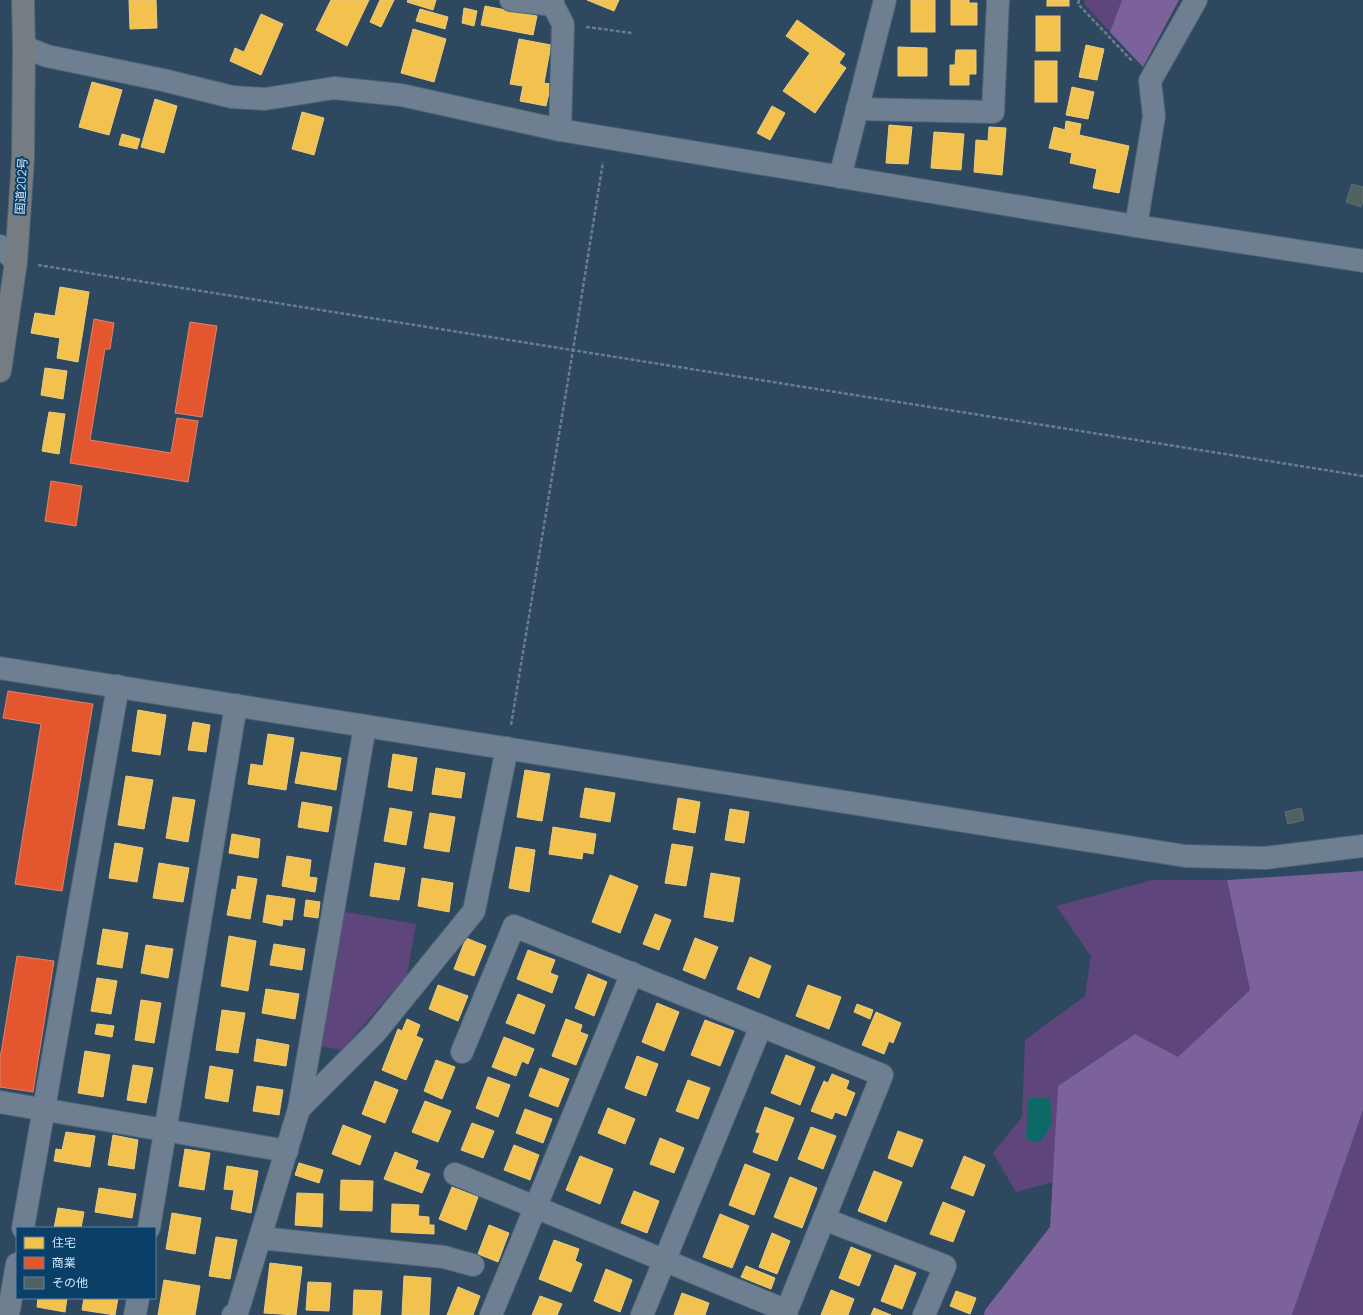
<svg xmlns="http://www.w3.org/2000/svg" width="1363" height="1315" font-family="Manrope,'Noto Sans JP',sans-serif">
  <rect width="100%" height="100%" fill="#2d485f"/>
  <!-- green -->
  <g fill="#5e467c">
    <polygon points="1085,0 1122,0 1110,32 1084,4"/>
    <polygon points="1153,880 1227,880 1250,990 1178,1058 1135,1034 1058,1086 1053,1182 1016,1192 993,1153 1022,1117 1025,1040 1085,996 1091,956 1056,906"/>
    <polygon points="340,911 416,924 407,975 342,1050 318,1046"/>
    <polygon points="1363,1110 1363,1315 1292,1315"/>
  </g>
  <!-- forest -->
  <g fill="#7b629b">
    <polygon points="1122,0 1179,0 1143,67 1110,32"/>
    <polygon points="1363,871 1363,1110 1292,1315 984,1315 985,1310 1050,1227 1058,1086 1135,1034 1178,1057 1250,990 1227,880"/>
  </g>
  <!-- water -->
  <polygon fill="#0d6965" points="1028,1098 1050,1098 1052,1124 1040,1143 1026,1139"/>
  <!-- homes -->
  <g fill="#f2c14e" stroke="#e9cc82">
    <polygon points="129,0 156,0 157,28 130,29"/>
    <polygon points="331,0 369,0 347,46 316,30"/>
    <polygon points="380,0 394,0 381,27 370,22"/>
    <polygon points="408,0 436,0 433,10 407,2"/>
    <polygon points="587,0 619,0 614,11"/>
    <rect x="911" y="0" width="24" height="32"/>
    <polygon points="951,0 969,0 969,3 977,3 977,25 951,25"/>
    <rect x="1047" y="0" width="22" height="6"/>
    <polygon points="485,6 537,16 533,35 481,25"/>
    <polygon points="464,8 477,11 474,26 462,23"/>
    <polygon points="420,9 448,17 445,29 416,21"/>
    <polygon points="261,14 283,24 261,75 230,61 235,48 244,52"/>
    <rect x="1036" y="16" width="24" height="35"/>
    <polygon points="797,20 845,54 839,63 846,68 815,113 783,91 810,53 786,36"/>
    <polygon points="413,29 446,39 434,82 401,73"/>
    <polygon points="519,39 551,45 544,83 551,84 546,106 520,101 523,86 510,84"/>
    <polygon points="1086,45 1104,49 1097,80 1079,77"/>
    <polygon points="898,47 927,48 927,76 898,76"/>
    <polygon points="956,50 976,50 976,74 969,74 969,85 950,85 950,65 955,65"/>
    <rect x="1035" y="61" width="22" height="41"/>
    <polygon points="92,82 122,90 109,135 79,127"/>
    <polygon points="1072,87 1094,92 1088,119 1066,115"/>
    <polygon points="155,99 177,106 164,153 141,147"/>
    <polygon points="772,106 785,113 770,140 757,133"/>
    <polygon points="302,112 324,118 314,155 292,149"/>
    <polygon points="1066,121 1081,124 1079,135 1129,146 1119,193 1093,188 1097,169 1070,163 1072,153 1049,148 1054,127 1065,130"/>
    <polygon points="889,125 912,127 908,164 886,163"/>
    <polygon points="989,127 1006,128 1002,175 974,172 976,140 988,141"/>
    <polygon points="934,132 964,134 961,170 931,168"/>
    <polygon points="122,134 140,139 137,149 119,145"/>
    <polygon points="60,287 89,292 78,362 57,358 60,338 31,333 35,313 55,316"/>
    <polygon points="45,368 67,371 63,399 41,395"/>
    <polygon points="49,412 65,414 59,454 42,451"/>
    <polygon points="138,710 166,715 160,755 132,751"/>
    <polygon points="193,722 210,725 206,752 188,750"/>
    <polygon points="268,734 294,738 286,790 248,784 251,764 263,766"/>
    <polygon points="301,752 341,758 336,790 295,783"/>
    <polygon points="393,754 417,758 412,791 388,787"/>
    <polygon points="436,768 465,773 461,798 432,794"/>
    <polygon points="525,770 550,774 542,821 517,817"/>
    <polygon points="126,776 153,780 144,829 118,825"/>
    <polygon points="585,788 615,793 610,822 580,817"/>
    <polygon points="173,797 195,800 188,842 166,838"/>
    <polygon points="678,798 700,802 695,833 673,829"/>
    <polygon points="302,802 332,807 328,832 298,827"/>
    <polygon points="390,808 412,812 406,845 384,841"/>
    <polygon points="730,809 749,812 744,843 725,840"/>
    <polygon points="430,813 455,817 449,852 424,848"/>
    <polygon points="553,827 596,834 593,854 583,852 582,859 549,854"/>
    <polygon points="232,834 260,839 258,858 229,853"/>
    <polygon points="115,843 143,848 137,882 109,878"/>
    <polygon points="672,844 693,847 686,886 665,883"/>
    <polygon points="516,847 535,850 529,892 509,888"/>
    <polygon points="287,856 311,860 309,877 317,878 315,892 282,886"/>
    <polygon points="159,863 189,868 183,902 153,898"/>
    <polygon points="375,863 405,868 399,900 370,896"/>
    <polygon points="711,873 740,878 733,922 704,917"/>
    <polygon points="610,875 638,886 620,933 592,922"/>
    <polygon points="238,876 257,879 250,919 227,915 232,889 236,890"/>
    <polygon points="422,878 453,883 449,912 418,906"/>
    <polygon points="267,895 295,899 292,920 283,919 282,926 263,922"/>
    <polygon points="306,900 320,902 318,918 304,916"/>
    <polygon points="655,914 671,920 659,950 643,944"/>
    <polygon points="103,929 128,933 122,968 97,964"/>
    <polygon points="229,936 256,941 248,991 221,986"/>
    <polygon points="466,938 486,946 474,976 454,969"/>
    <polygon points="695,938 718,947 705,979 683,970"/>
    <polygon points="274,944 305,949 302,970 270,965"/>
    <polygon points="146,945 173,949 168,978 141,973"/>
    <polygon points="528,950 555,960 550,973 558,976 552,993 517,979"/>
    <polygon points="750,957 771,966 759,998 737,989"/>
    <polygon points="588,974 607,982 594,1016 575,1008"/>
    <polygon points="97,978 117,981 111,1014 91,1011"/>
    <polygon points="438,985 468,996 458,1021 429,1009"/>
    <polygon points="808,985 841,997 829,1029 796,1016"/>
    <polygon points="266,989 299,994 295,1019 262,1013"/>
    <polygon points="518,994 545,1005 534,1034 506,1023"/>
    <polygon points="141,1000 161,1003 154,1043 135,1040"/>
    <polygon points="657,1003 679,1012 664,1051 642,1042"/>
    <polygon points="857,1004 873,1010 870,1019 854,1012"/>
    <polygon points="222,1010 245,1013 238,1053 216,1050"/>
    <polygon points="876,1012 901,1023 893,1043 889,1041 884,1054 862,1045"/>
    <polygon points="407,1019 420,1025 416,1036 423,1039 406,1080 382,1070 398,1029 402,1031"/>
    <polygon points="566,1019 582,1025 580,1032 588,1035 576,1065 552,1056"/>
    <polygon points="705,1020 734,1031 720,1066 691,1055"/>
    <polygon points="97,1024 114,1026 112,1037 95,1034"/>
    <polygon points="504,1037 534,1049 528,1064 522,1061 516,1076 492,1067"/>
    <polygon points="257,1039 289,1045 286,1066 254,1061"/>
    <polygon points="85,1051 110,1055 103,1097 78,1093"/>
    <polygon points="786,1055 815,1067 800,1105 771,1093"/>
    <polygon points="637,1056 658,1064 646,1096 625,1088"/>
    <polygon points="436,1060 455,1067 442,1099 424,1091"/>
    <polygon points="133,1065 153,1068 146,1103 127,1100"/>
    <polygon points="210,1066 233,1070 228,1102 205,1098"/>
    <polygon points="540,1068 569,1079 558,1107 529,1096"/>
    <polygon points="832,1074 849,1081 846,1089 855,1093 846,1116 835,1112 832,1119 811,1111 824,1081 828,1083"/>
    <polygon points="488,1077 510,1085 498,1117 476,1108"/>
    <polygon points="688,1080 710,1088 698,1119 676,1111"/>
    <polygon points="375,1081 398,1090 385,1123 362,1114"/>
    <polygon points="257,1086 283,1090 279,1115 253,1111"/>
    <polygon points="425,1101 451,1111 438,1142 412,1132"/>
    <polygon points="765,1107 794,1118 777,1161 753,1152 760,1133 756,1132"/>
    <polygon points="608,1108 635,1119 625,1144 598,1133"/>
    <polygon points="525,1109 552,1119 543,1143 516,1133"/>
    <polygon points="472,1123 494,1131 483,1158 461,1150"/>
    <polygon points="343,1125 371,1136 360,1165 332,1154"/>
    <polygon points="811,1127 836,1136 823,1169 798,1159"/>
    <polygon points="898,1131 923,1140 912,1167 888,1158"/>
    <polygon points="66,1132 95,1136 90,1167 54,1161 56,1149 62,1150"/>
    <polygon points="113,1135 138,1140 134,1169 108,1165"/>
    <polygon points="660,1138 684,1148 674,1173 650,1164"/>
    <polygon points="514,1145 539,1155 530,1180 504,1170"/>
    <polygon points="185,1149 210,1153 204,1190 179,1186"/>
    <polygon points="395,1152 418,1161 415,1169 430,1174 422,1193 384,1179"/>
    <polygon points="580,1156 613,1169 600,1204 566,1190"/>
    <polygon points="964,1156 985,1165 973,1196 951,1188"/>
    <polygon points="299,1163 323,1170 319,1183 295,1175"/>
    <polygon points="745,1164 770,1174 754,1215 729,1205"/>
    <polygon points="227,1166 258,1171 251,1213 231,1209 234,1190 224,1189"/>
    <polygon points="874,1171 902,1182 886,1222 858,1211"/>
    <polygon points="790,1177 817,1188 802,1228 774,1217"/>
    <polygon points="341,1180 373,1181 372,1211 340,1210"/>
    <polygon points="452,1187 478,1197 466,1230 439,1219"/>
    <polygon points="99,1188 136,1194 132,1218 95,1212"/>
    <polygon points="634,1191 659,1201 647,1233 621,1223"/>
    <polygon points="297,1193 323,1194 322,1227 295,1225"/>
    <polygon points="943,1202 965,1211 953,1242 930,1234"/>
    <polygon points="392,1204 419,1205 418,1216 429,1217 429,1225 434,1225 434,1234 391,1232"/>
    <polygon points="58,1208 84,1212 81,1228 54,1228"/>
    <polygon points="172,1213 201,1218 195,1254 166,1249"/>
    <polygon points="720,1214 749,1226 732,1268 703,1257"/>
    <polygon points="489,1225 509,1233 498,1262 478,1254"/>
    <polygon points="772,1233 790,1241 777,1274 759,1267"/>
    <polygon points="216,1237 237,1240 230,1279 209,1276"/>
    <polygon points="554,1240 579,1249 575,1261 582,1264 571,1292 539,1279"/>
    <polygon points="851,1247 871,1255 859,1286 839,1278"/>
    <polygon points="270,1263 302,1267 296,1315 264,1313"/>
    <polygon points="895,1265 916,1273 902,1309 881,1301"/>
    <polygon points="746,1266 775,1278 771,1289 741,1277"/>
    <polygon points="606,1269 632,1280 620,1312 594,1301"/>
    <polygon points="404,1276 431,1278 429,1315 402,1315"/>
    <polygon points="164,1280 200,1286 195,1315 158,1315"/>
    <polygon points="308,1282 331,1283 329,1311 306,1310"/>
    <polygon points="458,1287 480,1296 473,1315 447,1315"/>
    <polygon points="354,1290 382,1291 380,1315 353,1315"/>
    <polygon points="831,1290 854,1299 848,1315 821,1315"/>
    <polygon points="956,1291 976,1298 970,1314 950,1306"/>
    <polygon points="682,1293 709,1303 705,1315 674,1315"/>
    <polygon points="540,1296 562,1304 557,1315 532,1315"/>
    <polygon points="38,1298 67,1298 65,1312 37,1307"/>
    <polygon points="84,1298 118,1298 115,1315 82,1310"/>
    <polygon points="874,1308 891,1315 871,1315"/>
  </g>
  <!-- shops -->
  <g fill="#e4572e" stroke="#df826c">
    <polygon points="94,319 114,323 110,349 105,349 90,440 171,453 177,418 198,421 188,482 70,463"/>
    <polygon points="190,322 217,326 202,417 175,413"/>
    <polygon points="51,481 82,486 76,526 45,521"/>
    <polygon points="8,691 93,704 62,891 15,884 41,724 3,718"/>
    <polygon points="17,956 54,961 33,1092 0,1087 0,1053 1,1053"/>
  </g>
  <!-- building -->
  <g fill="#506162" stroke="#5e706e">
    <polygon points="1352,184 1363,187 1363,201 1361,207 1346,202"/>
    <polygon points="1301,808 1304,820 1288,824 1285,812"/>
  </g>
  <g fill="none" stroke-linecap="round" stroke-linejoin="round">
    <!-- minor casing -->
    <g stroke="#4f6375" stroke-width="24">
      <g id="minor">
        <polyline points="511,0 553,5"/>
        <polyline points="553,0 553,5 563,24 560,130"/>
        <polyline points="24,47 47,56 163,80 232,97 265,99 334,88 401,95 560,130 1136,226 1363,261"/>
        <polyline points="857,109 993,112 998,0"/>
        <polyline points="840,177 885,0"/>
        <polyline points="1136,226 1154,116 1150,81 1196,0"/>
        <polyline points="0,246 16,262"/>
        <polyline points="0,668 1185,856 1265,858 1363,846"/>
        <polyline points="462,1052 514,926 882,1075 785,1315"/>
        <polyline points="0,1102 287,1151"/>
        <polyline points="299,1109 375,1033 474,911 507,748"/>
        <polyline points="455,1174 787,1311"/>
        <polyline points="824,1219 945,1266 924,1315"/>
        <polyline points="23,1228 118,686"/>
        <polyline points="149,1228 236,705"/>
        <polyline points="260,1238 444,1257 473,1265"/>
        <polyline points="8,1315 17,1264"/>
        <polyline points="135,1315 138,1298"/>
        <polyline points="233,1315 237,1313 299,1109 365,726"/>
        <polyline points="491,1315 632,973"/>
        <polyline points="642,1315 761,1026"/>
      </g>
    </g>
    <!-- highway casing -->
    <g stroke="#4f6375" stroke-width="24">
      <polyline id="highway" points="0,371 16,262 23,159 24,47 23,0"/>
    </g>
    <!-- path -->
    <g stroke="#6b7d8d" stroke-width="2.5" stroke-dasharray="4 2" stroke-linecap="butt">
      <polyline points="1079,0 1078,4 1133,62"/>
      <polyline points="586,27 632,33"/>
      <polyline points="38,265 1363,476"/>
      <polyline points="511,725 573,350 603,162"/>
    </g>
    <!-- minor -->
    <use href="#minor" stroke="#6d7f91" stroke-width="22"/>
    <!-- highway -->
    <use href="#highway" stroke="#767d82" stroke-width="22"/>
  </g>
  <g text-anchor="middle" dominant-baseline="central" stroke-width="4" stroke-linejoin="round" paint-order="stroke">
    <!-- street labels -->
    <g font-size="12" fill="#d3e7fc" stroke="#0a3f68">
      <text transform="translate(21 186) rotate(-87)">国道202号</text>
    </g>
  </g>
  <!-- legend -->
  <rect x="16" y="1227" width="140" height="72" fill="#0a3f68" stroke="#5a82a3"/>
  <rect x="24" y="1237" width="20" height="12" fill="#f2c14e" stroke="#5a82a3"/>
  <text x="52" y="1247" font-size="12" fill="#d3e7fc">住宅</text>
  <rect x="24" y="1257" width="20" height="12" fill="#e4572e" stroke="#5a82a3"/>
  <text x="52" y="1267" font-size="12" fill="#d3e7fc">商業</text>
  <rect x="24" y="1277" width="20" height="12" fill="#506162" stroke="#5a82a3"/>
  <text x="52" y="1287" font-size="12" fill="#d3e7fc">その他</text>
</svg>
